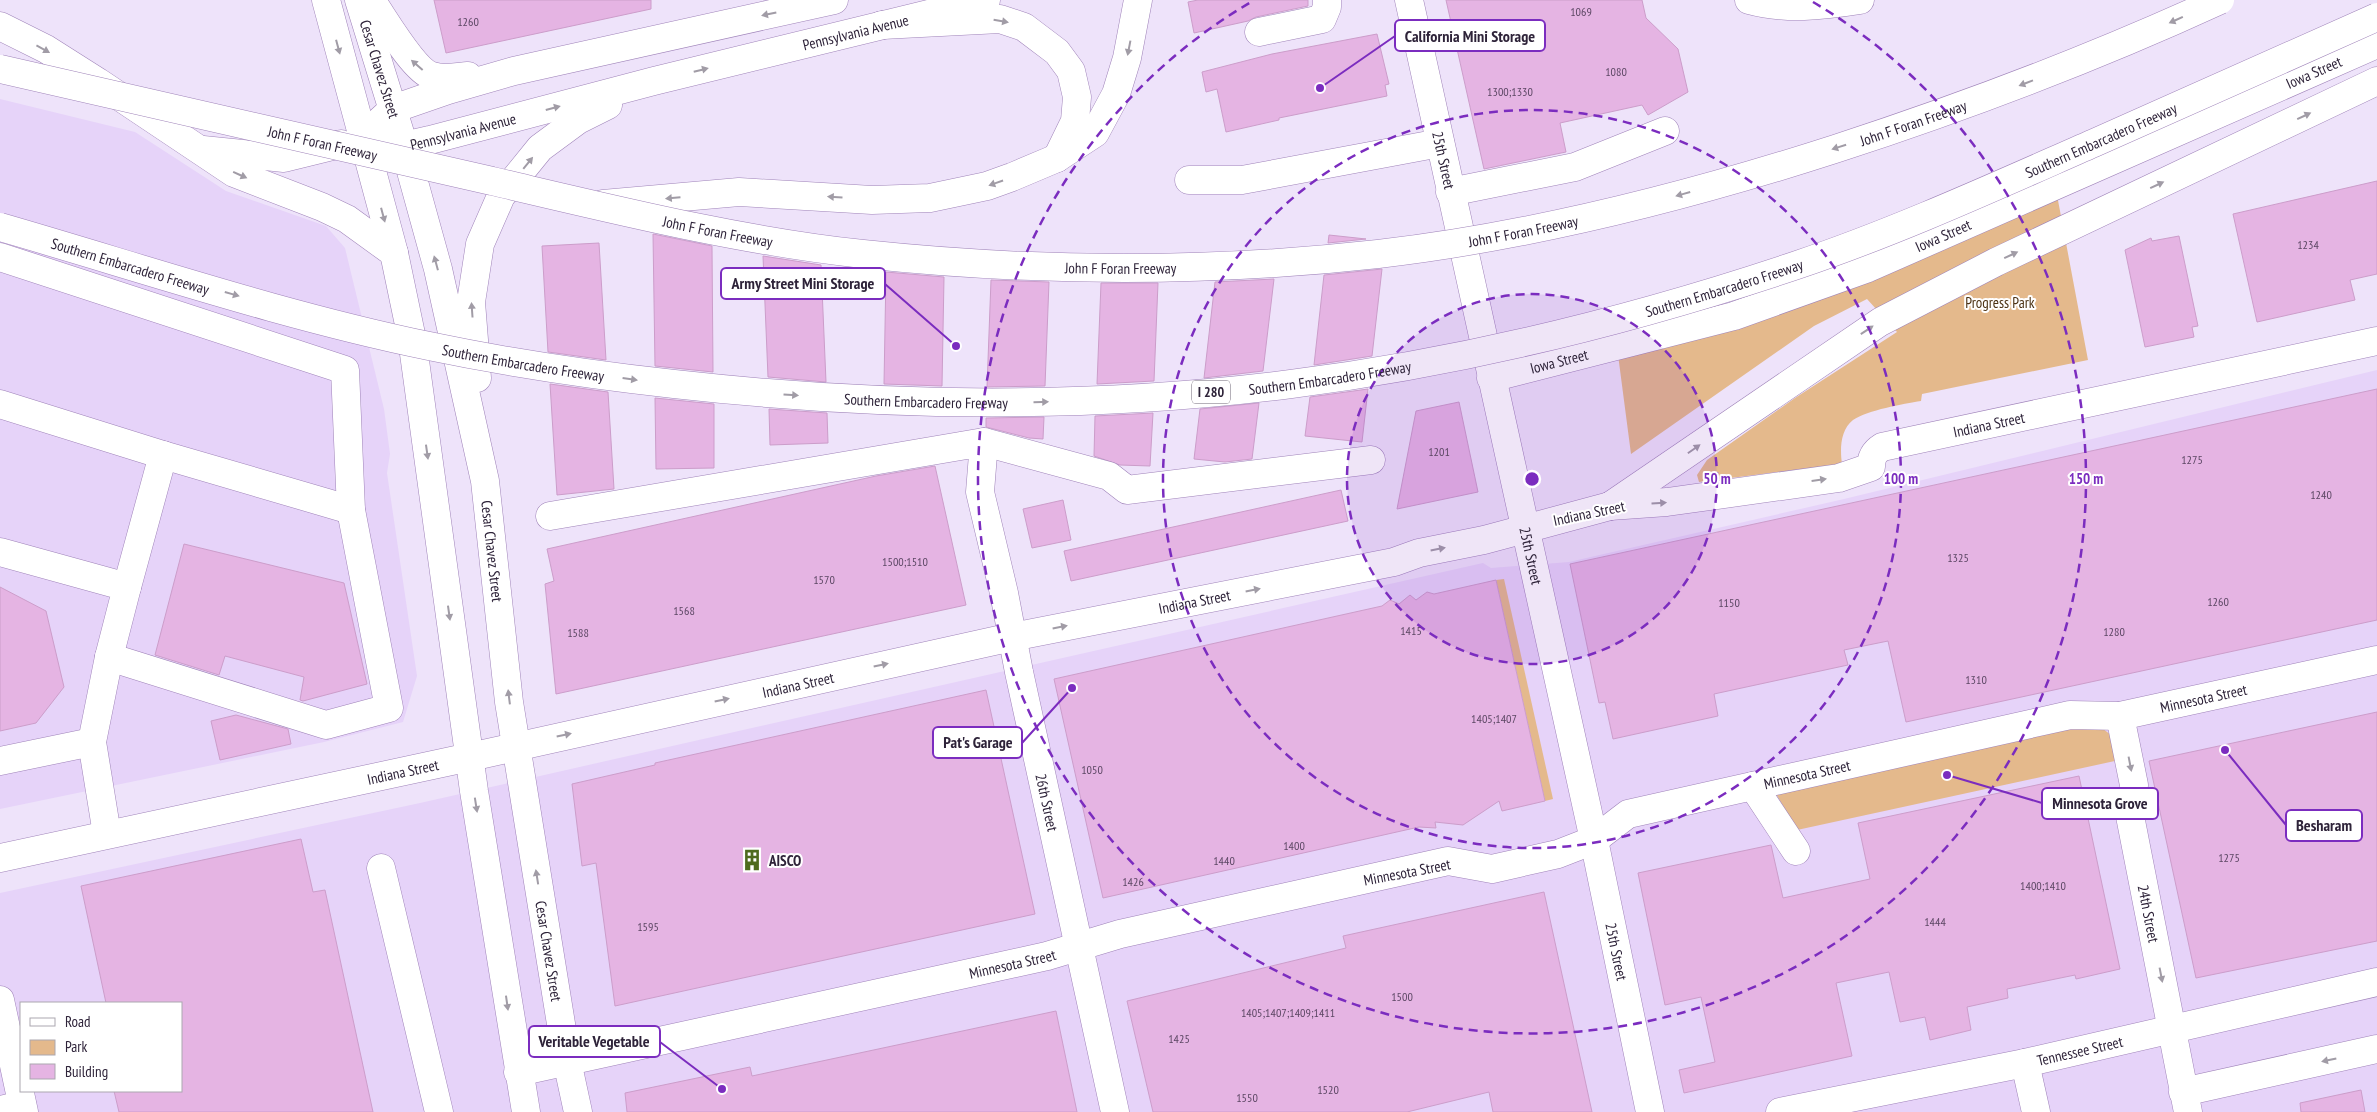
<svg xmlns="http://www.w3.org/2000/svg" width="2377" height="1112" font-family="'PT Sans Narrow',sans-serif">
  <rect width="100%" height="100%" fill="#eee3fa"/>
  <!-- built -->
  <g fill="#e6d3f9" fill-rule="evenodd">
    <polygon points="0,99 135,132 226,191 326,226 345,248 384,409 390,454 387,473 417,676 403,722 324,742 0,809"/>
    <path d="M2377,370V1112H0V893L420,803L1483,563L1491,568L1569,562L1844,499ZM21,1003H181V1091H21Z"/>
  </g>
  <!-- green -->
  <g fill="#e4b98c">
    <path d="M2057,195L2088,360L1922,394L1921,401C1903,404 1868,410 1853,420C1840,430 1840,450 1842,464L1699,482L1697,475L1707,460L1795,398L1897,332L1867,299L1814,326L1631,454L1617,347Z"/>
    <polygon points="1504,579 1553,799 1545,801 1496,580"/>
    <polygon points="2076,722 2098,725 2120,742 2124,759 1797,830 1775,792"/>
  </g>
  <!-- building -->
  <g fill="#e5b4e3" stroke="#cc9dca">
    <polygon points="434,0 651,0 651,9 446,53"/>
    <polygon points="1198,0 1308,0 1308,6 1256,17 1248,21 1194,33 1188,2"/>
    <polygon points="1446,0 1642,0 1646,18 1678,49 1688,92 1648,115 1642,105 1560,123 1566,152 1484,169"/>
    <polygon points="1377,34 1389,84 1385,85 1387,96 1279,118 1279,120 1226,132 1217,89 1206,92 1202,72 1272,54"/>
    <polygon points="2377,181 2377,274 2350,280 2355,300 2257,322 2233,214"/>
    <polygon points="653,234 712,246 713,372 655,366"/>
    <polygon points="1329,235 1366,239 1328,243"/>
    <polygon points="2179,236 2198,326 2192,327 2194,337 2145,347 2125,250 2151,238 2152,241"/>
    <polygon points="599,243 606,360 548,352 542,246"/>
    <polygon points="763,256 821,265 826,382 768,377"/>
    <polygon points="1382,269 1372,356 1314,365 1324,275"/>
    <polygon points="886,272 944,277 942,386 884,384"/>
    <polygon points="1274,279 1263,371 1204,378 1215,282"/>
    <polygon points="991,280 1049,282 1045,386 987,387"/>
    <polygon points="1101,283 1158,283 1154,381 1097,384"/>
    <polygon points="550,384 608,392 614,489 557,495"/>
    <polygon points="1368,389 1362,442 1305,436 1310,397"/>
    <polygon points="2377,389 2377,620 1906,722 1888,641 1844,650 1848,665 1714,694 1718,716 1613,739 1605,702 1599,703 1570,564"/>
    <polygon points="655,398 714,404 714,468 656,469"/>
    <polygon points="1459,402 1478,492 1397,509 1416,411"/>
    <polygon points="1259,403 1252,459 1225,462 1194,459 1200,409"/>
    <polygon points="769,409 827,413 828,443 770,445"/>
    <polygon points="1153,413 1150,466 1120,465 1094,456 1095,416"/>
    <polygon points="1044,417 1043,439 1029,438 986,427 986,418"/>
    <polygon points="935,466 966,605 556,694 545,584 554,581 547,549 876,476"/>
    <polygon points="1341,490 1348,521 1071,581 1064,551"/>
    <polygon points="1063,500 1071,540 1032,548 1023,509"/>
    <polygon points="184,544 344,583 367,684 303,701 300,700 304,677 225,656 219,675 155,655"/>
    <polygon points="1496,580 1545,801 1502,811 1499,801 1463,825 1435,822 1436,828 1419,827 1103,898 1054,679 1382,606 1390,600 1399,604 1410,595 1416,600 1427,592 1434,594"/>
    <polygon points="0,587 46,611 64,687 36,723 0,731"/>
    <polygon points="986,690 1035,914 615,1006 596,863 582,866 572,784 655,765 655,763"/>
    <polygon points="2377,712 2377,941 2196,978 2149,761"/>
    <polygon points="236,715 288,729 291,744 220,760 211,721"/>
    <polygon points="2079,776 2120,969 2076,979 2075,975 2007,989 2008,998 1967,1007 1971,1030 1930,1040 1925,1017 1900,1022 1889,972 1836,983 1852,1056 1684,1093 1679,1070 1715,1062 1701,997 1665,1005 1638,873 1771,845 1783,898 1870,879 1858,823"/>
    <polygon points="301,839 313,892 325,890 373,1112 119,1112 114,1091 181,1091 181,1003 106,1003 81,886"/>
    <polygon points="1544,892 1592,1112 1493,1112 1489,1092 1407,1112 1153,1112 1127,1001 1346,948 1343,936"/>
    <polygon points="1056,1011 1077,1112 627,1112 625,1093 750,1067 752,1076"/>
    <polygon points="2361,1090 2365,1112 2301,1112 2300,1103"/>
  </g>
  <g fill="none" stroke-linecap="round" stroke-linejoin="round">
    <!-- minor casing -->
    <g stroke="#9f83b9" stroke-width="29">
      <g id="minor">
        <path id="s1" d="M1409,0L1594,840L1650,1112"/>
        <polyline points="1259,32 1322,19 1327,7 1327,0"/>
        <polyline points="1189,180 1242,180 1440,143"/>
        <polyline points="1450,192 1575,167 1665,131"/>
        <polyline points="0,257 345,370 351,510 389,708 326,725 109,657"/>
        <path id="s2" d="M1491,378L1734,316L1868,268L2377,44"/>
        <polyline points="0,404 163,455 351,510"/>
        <polyline points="984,442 1109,476 1127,490 1371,460"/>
        <path id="s3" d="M1610,506L1667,502L1839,478L1871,467C1871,457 1874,452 1882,447L2377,341"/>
        <path id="s4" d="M550,516L984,442L980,492L1004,593L1019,672L1115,1112"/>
        <polyline points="0,552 127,587 109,657 92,742 107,834"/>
        <polyline points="127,587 163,455"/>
        <path id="s5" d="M2120,716L2134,785L2130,816L2188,1112"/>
        <polyline points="0,761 92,742"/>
        <polyline points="1753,786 1796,851"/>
        <path id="s6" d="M0,858L470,757"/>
        <polyline points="381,868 439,1112"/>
        <polyline points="0,1000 24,1112"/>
        <polyline points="2025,1063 2036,1112"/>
        <path id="s7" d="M518,1072L1047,956L1120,934L1448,861L1492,869L1558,854L1594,840L1628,814L2070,715L2120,716L2377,660"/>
        <polyline points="2183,1092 2377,1049"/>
        <polyline points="0,1110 22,1105"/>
        <path id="s8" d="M1780,1112L2025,1063L2377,982"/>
      </g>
    </g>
    <!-- major casing -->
    <g stroke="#9f83b9" stroke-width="29">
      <g id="major">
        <polyline points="326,0 394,253 412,339 474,791 526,1112"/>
        <path id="s9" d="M359,0L404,146L438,269L485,481L509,702L567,1061L578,1112"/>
        <path d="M371,0C384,18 413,70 432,76C443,80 457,77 468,76"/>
        <polyline points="379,122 393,109 448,90 514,71 834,0"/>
        <path id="s10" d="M386,143L404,146L430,140L654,81L986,0"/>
        <polyline points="477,378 471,302 480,244 501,196 540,148 578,120 608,105"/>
        <path id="s11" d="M470,757L1012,637L1394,562L1419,553L1484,540L1610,506"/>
      </g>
    </g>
    <!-- highway casing -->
    <g stroke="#9f83b9" stroke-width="29">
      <g id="highway">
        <path d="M1749,0C1786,10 1822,6 1860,0"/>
        <polyline points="882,25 1000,19 1024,27 1057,52 1071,71 1077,97 1075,121 1057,158"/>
        <polyline points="0,26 46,49 98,82 234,173 322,207 347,219 394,253"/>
        <polyline points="203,150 284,158 341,144"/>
        <polyline points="603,204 739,192 872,200 930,198 987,186 1012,177 1057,158 1095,133 1116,94 1127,58 1138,0"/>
        <polyline points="1610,506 1880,322 1996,262 2377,81"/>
      </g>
    </g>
    <!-- minor -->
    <use href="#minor" stroke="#fff" stroke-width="28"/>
    <!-- major -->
    <use href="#major" stroke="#fff" stroke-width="28"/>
    <!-- highway -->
    <use href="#highway" stroke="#fff" stroke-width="28"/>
    <!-- highway-bridge casing -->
    <g stroke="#9f83b9" stroke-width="29" stroke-linecap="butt">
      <g id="highway-bridge">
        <path id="s12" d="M0,69C164,107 328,144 492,181C612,209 740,241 863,254C1033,272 1208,273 1378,254C1534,236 1686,197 1835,149C1967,106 2094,58 2220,0"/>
        <path id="s13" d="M0,227C142,268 284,316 429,346C510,363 592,375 674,384C879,407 1087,410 1291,384C1463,362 1633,320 1797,265C1898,231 1996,186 2094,143C2189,101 2283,59 2377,17"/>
      </g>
    </g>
    <!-- highway-bridge -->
    <use href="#highway-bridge" stroke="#fff" stroke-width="28"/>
  </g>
  <!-- one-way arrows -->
  <defs><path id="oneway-solid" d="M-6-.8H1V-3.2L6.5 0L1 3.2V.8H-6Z" transform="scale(1.25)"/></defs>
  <g fill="#a19ca6">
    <use href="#oneway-solid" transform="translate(769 14) rotate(168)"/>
    <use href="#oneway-solid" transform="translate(2176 20) rotate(156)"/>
    <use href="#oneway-solid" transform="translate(1001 21) rotate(10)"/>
    <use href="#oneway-solid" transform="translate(338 47) rotate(75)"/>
    <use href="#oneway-solid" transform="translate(1129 48) rotate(101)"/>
    <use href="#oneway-solid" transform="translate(43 49) rotate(29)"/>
    <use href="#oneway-solid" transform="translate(417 65) rotate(-139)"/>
    <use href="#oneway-solid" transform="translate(701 70) rotate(-14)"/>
    <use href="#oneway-solid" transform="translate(2026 83) rotate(159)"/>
    <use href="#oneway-solid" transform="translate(553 108) rotate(-15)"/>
    <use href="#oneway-solid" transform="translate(2304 116) rotate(-25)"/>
    <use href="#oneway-solid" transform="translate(1839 147) rotate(162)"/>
    <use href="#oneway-solid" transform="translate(528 163) rotate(-51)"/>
    <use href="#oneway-solid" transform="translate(240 175) rotate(24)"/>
    <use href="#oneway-solid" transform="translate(996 183) rotate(161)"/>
    <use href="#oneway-solid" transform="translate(2157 185) rotate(-25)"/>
    <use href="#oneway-solid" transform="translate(1683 194) rotate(164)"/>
    <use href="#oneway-solid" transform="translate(835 197) rotate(-177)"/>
    <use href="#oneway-solid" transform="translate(673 198) rotate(175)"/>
    <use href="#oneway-solid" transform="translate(383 215) rotate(75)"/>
    <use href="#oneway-solid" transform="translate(2011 255) rotate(-25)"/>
    <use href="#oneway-solid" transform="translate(436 263) rotate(-105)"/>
    <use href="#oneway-solid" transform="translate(232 294) rotate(16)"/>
    <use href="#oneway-solid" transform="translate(472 310) rotate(-94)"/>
    <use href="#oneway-solid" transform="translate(1867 330) rotate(-34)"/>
    <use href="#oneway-solid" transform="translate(630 379) rotate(8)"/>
    <use href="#oneway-solid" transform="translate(791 395) rotate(4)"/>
    <use href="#oneway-solid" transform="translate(1041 402) rotate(-1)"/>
    <use href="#oneway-solid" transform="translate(1694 449) rotate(-35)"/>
    <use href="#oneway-solid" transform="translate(427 452) rotate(82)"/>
    <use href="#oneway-solid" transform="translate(1819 480) rotate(-8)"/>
    <use href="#oneway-solid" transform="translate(1659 503) rotate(-4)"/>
    <use href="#oneway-solid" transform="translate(1438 549) rotate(-11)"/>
    <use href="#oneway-solid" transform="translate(1253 590) rotate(-11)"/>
    <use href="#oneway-solid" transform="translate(449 613) rotate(82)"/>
    <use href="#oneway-solid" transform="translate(1060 627) rotate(-11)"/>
    <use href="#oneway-solid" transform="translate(881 665) rotate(-12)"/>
    <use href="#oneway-solid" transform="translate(509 697) rotate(-97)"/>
    <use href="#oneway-solid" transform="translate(722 700) rotate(-12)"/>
    <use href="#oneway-solid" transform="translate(564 735) rotate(-12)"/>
    <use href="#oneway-solid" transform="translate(2130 764) rotate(79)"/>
    <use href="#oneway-solid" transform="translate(476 805) rotate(81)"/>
    <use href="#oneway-solid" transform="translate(537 877) rotate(-99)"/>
    <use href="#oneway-solid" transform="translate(2161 975) rotate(79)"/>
    <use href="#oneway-solid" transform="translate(507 1003) rotate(82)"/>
    <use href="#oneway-solid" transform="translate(2329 1060) rotate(168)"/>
  </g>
  <!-- distance rings -->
  <circle cx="1532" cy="479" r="185" fill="#7b2cbf" fill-opacity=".12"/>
  <g fill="none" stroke="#7b2cbf" stroke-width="2.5" stroke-dasharray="9 6">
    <circle cx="1532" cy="479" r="185"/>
    <circle cx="1532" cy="479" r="369"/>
    <path d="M1813 2A554 554 0 1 1 1251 2"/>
  </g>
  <!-- icons -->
  <defs>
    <g id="building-bare" transform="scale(1.725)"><path d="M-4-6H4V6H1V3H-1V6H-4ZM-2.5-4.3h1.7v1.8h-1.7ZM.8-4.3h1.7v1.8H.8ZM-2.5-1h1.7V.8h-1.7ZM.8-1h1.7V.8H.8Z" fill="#4e6b1e" stroke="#fff" stroke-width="2.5" paint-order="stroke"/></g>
  </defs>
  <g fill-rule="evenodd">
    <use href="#building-bare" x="752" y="860"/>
  </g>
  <g text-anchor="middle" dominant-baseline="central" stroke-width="4" stroke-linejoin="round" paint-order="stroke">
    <!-- number labels -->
    <g font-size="12" fill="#5c4764">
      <text x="1581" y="11">1069</text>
      <text x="468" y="21">1260</text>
      <text x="1616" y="71">1080</text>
      <text x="1510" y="91">1300;1330</text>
      <text x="2308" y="244">1234</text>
      <text x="1439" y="451">1201</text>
      <text x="2192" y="459">1275</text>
      <text x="2321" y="494">1240</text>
      <text x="1958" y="557">1325</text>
      <text x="905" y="561">1500;1510</text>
      <text x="824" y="579">1570</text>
      <text x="2218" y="601">1260</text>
      <text x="1729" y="602">1150</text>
      <text x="684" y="610">1568</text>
      <text x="1411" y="630">1415</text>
      <text x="2114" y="631">1280</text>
      <text x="578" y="632">1588</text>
      <text x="1976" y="679">1310</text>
      <text x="1494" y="718">1405;1407</text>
      <text x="1092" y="769">1050</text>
      <text x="1294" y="845">1400</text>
      <text x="2229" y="857">1275</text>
      <text x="1224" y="860">1440</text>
      <text x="1133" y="881">1426</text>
      <text x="2043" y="885">1400;1410</text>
      <text x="1935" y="921">1444</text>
      <text x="648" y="926">1595</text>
      <text x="1402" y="996">1500</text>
      <text x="1288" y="1012">1405;1407;1409;1411</text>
      <text x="1179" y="1038">1425</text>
      <text x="1328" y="1089">1520</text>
      <text x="1247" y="1097">1550</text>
    </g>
    <!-- shield labels -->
    <rect fill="#fff" stroke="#6d6574" stroke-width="1" x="1192" y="380.5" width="38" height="23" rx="4"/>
    <g font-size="14" font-weight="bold" fill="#2e2339">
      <text x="1211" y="392">I 280</text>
    </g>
    <!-- street labels -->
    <g font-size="15" fill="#2e2339" stroke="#fff">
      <text stroke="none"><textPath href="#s10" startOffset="484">Pennsylvania Avenue</textPath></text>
      <text stroke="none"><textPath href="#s9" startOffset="72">Cesar Chavez Street</textPath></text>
      <text stroke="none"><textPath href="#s2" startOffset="880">Iowa Street</textPath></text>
      <text stroke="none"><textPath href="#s12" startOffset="1951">John F Foran Freeway</textPath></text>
      <text stroke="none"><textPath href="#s10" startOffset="79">Pennsylvania Avenue</textPath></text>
      <text stroke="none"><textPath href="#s13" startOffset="2161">Southern Embarcadero Freeway</textPath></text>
      <text stroke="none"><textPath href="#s12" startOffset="331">John F Foran Freeway</textPath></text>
      <text stroke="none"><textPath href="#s1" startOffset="164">25th Street</textPath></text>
      <text stroke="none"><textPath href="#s12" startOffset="736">John F Foran Freeway</textPath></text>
      <text stroke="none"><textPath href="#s12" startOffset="1546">John F Foran Freeway</textPath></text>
      <text stroke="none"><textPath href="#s2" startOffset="475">Iowa Street</textPath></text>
      <text stroke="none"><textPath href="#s13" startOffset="136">Southern Embarcadero Freeway</textPath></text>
      <text stroke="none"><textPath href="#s12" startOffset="1141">John F Foran Freeway</textPath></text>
      <text stroke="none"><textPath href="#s13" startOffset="1756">Southern Embarcadero Freeway</textPath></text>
      <text stroke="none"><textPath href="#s13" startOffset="541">Southern Embarcadero Freeway</textPath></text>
      <text stroke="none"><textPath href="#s2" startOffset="70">Iowa Street</textPath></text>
      <text stroke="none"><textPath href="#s13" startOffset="1351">Southern Embarcadero Freeway</textPath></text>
      <text stroke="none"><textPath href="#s13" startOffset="946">Southern Embarcadero Freeway</textPath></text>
      <text stroke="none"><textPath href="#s3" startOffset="398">Indiana Street</textPath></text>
      <text transform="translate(1589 513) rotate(-12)">Indiana Street</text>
      <text stroke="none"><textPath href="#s9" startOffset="568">Cesar Chavez Street</textPath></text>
      <text stroke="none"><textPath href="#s1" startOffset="569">25th Street</textPath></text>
      <text stroke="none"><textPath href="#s11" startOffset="741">Indiana Street</textPath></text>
      <text stroke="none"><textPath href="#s11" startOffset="336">Indiana Street</textPath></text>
      <text stroke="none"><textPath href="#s7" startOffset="1736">Minnesota Street</textPath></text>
      <text stroke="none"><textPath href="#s6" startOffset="412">Indiana Street</textPath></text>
      <text stroke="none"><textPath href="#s7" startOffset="1331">Minnesota Street</textPath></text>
      <text stroke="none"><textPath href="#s4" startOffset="808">26th Street</textPath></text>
      <text transform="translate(1407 872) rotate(-11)">Minnesota Street</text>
      <text stroke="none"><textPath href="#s5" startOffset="201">24th Street</textPath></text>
      <text stroke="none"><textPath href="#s1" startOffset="974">25th Street</textPath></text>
      <text stroke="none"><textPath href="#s9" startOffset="972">Cesar Chavez Street</textPath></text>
      <text stroke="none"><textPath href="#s7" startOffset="506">Minnesota Street</textPath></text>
      <text stroke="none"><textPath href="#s8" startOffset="306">Tennessee Street</textPath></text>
    </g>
    <!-- park labels -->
    <g font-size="15" fill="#4c3214" stroke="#fff">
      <text x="2000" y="302">Progress Park</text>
    </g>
    <!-- poi labels -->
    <g font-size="15" font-weight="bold" fill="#2e2339" stroke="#fff" text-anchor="start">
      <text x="769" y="860">AISCO</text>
    </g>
  </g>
  <circle cx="1532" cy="479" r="8" fill="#7b2cbf" stroke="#fff" stroke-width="2.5"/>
  <g font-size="15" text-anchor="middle" font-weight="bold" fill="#7b2cbf" stroke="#fff" stroke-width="4" stroke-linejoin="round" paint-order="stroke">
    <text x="1717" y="484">50 m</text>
    <text x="1901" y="484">100 m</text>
    <text x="2086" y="484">150 m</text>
  </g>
  <!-- callouts -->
  <path fill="none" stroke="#7b2cbf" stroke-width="2" d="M1320 88L1395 36M956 346L885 284M1072 688L1022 743M1947 775L2042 803M2225 750L2286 825M722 1089L660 1042"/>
  <g fill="#7b2cbf" stroke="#fff" stroke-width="2">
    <circle cx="1320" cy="88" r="5"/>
    <circle cx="956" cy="346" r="5"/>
    <circle cx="1072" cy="688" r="5"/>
    <circle cx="1947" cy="775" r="5"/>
    <circle cx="2225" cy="750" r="5"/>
    <circle cx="722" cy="1089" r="5"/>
  </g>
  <g fill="#fff" stroke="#7b2cbf" stroke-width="2">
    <rect x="1395" y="20" width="150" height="31" rx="5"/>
    <rect x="721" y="268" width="164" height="31" rx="5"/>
    <rect x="933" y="727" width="89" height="31" rx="5"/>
    <rect x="2042" y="788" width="116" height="31" rx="5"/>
    <rect x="2286" y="810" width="76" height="31" rx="5"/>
    <rect x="529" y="1026" width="131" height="31" rx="5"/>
  </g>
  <g font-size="16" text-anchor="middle" font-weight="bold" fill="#2e2339">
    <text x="1470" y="42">California Mini Storage</text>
    <text x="803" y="289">Army Street Mini Storage</text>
    <text x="978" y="748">Pat's Garage</text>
    <text x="2100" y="809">Minnesota Grove</text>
    <text x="2324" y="831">Besharam</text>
    <text x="594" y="1047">Veritable Vegetable</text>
  </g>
  <!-- legend -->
  <rect x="20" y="1002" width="162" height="90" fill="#ffffff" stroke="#aba7b0"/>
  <rect x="30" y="1018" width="25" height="8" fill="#ffffff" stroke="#aba7b0"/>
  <text x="65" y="1027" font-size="15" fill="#2e2339">Road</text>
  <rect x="30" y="1040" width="25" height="15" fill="#e4b98c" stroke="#aba7b0"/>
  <text x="65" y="1052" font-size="15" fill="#2e2339">Park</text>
  <rect x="30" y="1064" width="25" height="15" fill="#e5b4e3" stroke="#aba7b0"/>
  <text x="65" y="1077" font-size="15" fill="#2e2339">Building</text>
</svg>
